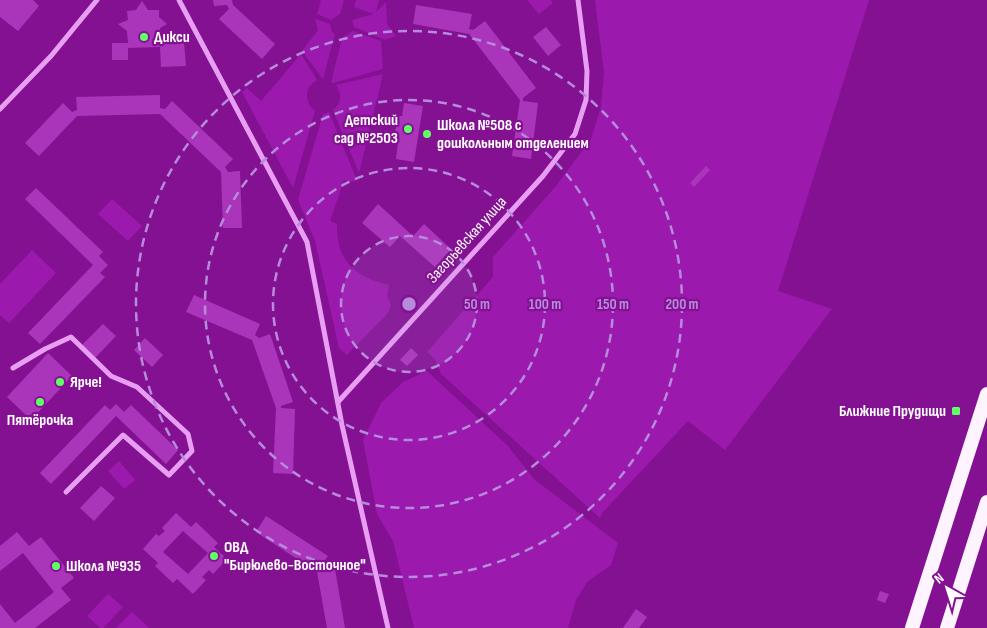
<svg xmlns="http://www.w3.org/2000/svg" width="987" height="628" font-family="'Sofia Sans Condensed',sans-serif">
  <rect width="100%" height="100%" fill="#841192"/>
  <!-- green -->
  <g fill="#9b19ad">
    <polygon points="321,0 344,0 340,14 331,20 317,14"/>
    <polygon points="356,0 379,0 376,12 386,2 387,24 396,36 385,40 354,27 352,20 374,14 354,7"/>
    <polygon points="527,0 551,0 553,3 539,14"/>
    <polygon points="595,0 869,0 778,291 832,309 725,450 688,421 603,512 600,518 441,374 435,359 427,352 493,277 493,257 556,186 591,139 601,107 604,73"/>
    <polygon points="315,19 330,24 332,32 335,34 323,79 302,51 318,30"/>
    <polygon points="353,31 381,41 383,69 333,83 331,82 342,38"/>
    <path d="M301,54L317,80C304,87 304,102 315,111L293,188L242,92L247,88L261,101Z"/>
    <path d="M383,74L359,173L333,110C342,103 342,94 336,85Z"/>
    <path d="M329,112L356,178L355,182L344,180L330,221L337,224C336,261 355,277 389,285L387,296L391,305L388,313L347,355L339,348L315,241L298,200L323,114Z"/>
    <polygon points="112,199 142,226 128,241 98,214"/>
    <polygon points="32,250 56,273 9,323 0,315 0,284"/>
    <polygon points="427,371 508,446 534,479 618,543 611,565 587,582 576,600 568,628 414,628 393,541 377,514 363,440 381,403 403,382"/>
    <polygon points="119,461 135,480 124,489 108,471"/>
    <polygon points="108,594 123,607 103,628 100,628 87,616"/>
    <polygon points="132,612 149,628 116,628"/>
  </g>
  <!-- building -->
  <g fill="#aa35ba" fill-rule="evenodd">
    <polygon points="0,0 33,0 39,6 18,31 0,17"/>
    <polygon points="213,0 232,0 233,5 275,44 262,59 219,19 229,9 227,5 214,6"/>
    <polygon points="142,1 148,10 159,10 159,17 167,24 160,28 161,43 184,42 186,66 161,67 160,47 128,48 128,60 112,60 112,43 128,43 127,31 118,24 128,20 127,11 136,10"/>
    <polygon points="416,5 472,14 469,29 473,30 485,21 536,88 523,98 523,101 538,103 531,159 512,156 520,100 469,34 413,24"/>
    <polygon points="546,27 561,45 548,56 533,37"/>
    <polygon points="160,95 160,108 165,109 172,101 233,159 225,167 228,172 240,171 242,228 223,228 221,172 160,114 77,116 39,156 25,143 63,103 72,112 77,110 76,97"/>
    <polygon points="404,103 423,106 414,162 396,159 398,143 393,142 398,116 402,116"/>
    <polygon points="706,166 710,170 694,187 690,183"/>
    <polygon points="36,188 103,252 99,256 108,265 100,273 105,277 40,344 28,333 93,265 25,199"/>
    <polygon points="378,204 413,236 424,224 451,249 435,267 400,236 390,247 362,223"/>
    <polygon points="194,295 260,324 255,335 259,338 270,334 293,402 281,406 281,408 295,409 293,474 273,473 276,408 252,340 186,312"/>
    <polygon points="103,324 116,336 95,358 82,345"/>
    <polygon points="145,338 163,355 152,367 134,350"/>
    <polygon points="411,348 418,355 407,366 400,360"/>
    <polygon points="48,353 72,376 31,420 7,397"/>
    <polygon points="116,404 124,412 131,405 178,450 166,464 116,416 51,484 40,473 105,405 110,410"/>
    <polygon points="101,486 115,498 94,521 80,508"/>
    <path d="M176,513L191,527L196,522L218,543L214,547L227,559L213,574L209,570L202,577L206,580L193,594L177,579L173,583L155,566L158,563L143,549L156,534L159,536L165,531L162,528ZM183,531L208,553L188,574L163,552Z"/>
    <polygon points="266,516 328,556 321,566 324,571 335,569 345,628 327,628 317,572 256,532"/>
    <polygon points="17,532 29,546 41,537 74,578 61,588 71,600 35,628 0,628 0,604 15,623 54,592 23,553 0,571 0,546"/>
    <polygon points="880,591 889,594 885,603 877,600"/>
    <polygon points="636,609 647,617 639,628 623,628"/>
  </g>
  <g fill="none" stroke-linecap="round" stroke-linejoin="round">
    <!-- minor -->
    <g stroke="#e89ef3" stroke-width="5">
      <polyline points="179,0 307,242 342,425 388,628"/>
      <polyline points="0,109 51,56 97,0"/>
      <polyline points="13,368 45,349 71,337 111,376 137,387 188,434 192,451 169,475 123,435 66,492"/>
      <polyline points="338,402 543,176 575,134 586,100 587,71 578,0"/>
    </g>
    <!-- trunk -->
    <g stroke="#fef4ff" stroke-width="14">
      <polyline points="912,628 987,394"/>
      <polyline points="947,628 987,502"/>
    </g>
  </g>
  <!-- distance rings -->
  <circle cx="409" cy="304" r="68" fill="#b68bdc" fill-opacity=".12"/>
  <g fill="none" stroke="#b68bdc" stroke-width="2.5" stroke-dasharray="9 6">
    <circle cx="409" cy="304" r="68"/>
    <circle cx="409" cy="304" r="136"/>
    <circle cx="409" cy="304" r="204"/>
    <circle cx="409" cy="304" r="273"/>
  </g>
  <!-- markers -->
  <g fill="#60ff66" stroke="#841192" stroke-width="2">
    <circle cx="144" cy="37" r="5"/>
    <circle cx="408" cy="129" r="5"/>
    <circle cx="427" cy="134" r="5"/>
    <circle cx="60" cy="382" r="5"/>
    <circle cx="40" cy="402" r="5"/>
    <rect x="951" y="406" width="10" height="10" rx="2.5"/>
    <circle cx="214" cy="556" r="5"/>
    <circle cx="56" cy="566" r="5"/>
  </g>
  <g text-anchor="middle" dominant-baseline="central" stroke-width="4.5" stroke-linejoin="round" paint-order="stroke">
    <!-- poi labels -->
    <g font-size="16" font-weight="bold" fill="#fff" stroke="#841192" text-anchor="start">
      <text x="154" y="37">Дикси</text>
      <text x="398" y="120" text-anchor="end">Детский<tspan x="398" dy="18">сад №2503</tspan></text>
      <text x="437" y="125">Школа №508 с<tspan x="437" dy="18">дошкольным отделением</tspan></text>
      <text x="70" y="382">Ярче!</text>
      <text x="946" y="411" text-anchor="end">Ближние Прудищи</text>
      <text x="40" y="420" text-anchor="middle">Пятёрочка</text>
      <text x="224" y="547">ОВД<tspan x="224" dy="18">"Бирюлево-Восточное"</tspan></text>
      <text x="66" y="566">Школа №935</text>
    </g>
    <!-- street labels -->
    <g font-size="16" fill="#fff" stroke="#841192">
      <text transform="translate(467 240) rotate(-48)">Загорьевская улица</text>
    </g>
  </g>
  <circle cx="409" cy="304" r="8" fill="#b68bdc" stroke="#841192" stroke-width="2.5"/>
  <g font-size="15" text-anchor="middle" font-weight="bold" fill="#b68bdc" stroke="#841192" stroke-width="4.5" stroke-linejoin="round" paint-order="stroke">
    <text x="477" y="309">50 m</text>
    <text x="545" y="309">100 m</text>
    <text x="613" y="309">150 m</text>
    <text x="682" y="309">200 m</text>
  </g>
  <!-- north arrow -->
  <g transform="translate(947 588) rotate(321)" stroke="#841192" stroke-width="4" paint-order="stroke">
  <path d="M0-4L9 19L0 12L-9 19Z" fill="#ffffff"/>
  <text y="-8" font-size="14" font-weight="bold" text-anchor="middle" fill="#ffffff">N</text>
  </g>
</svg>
